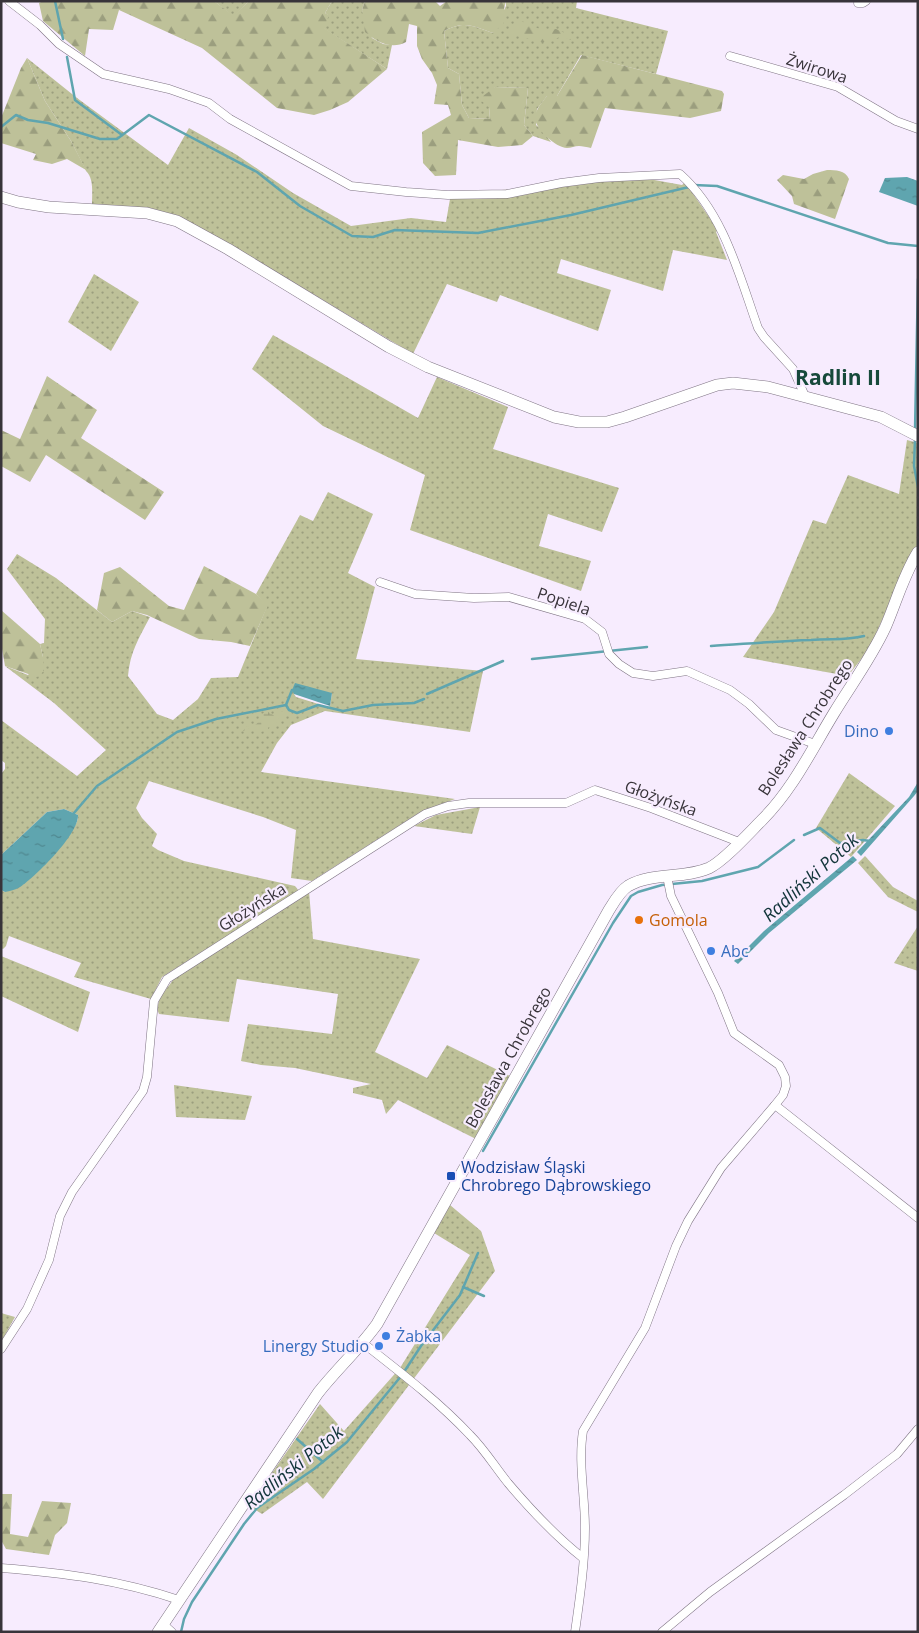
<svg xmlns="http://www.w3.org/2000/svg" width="919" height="1633" font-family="'Open Sans',sans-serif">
  <defs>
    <pattern id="grass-dots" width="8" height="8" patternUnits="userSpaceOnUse" patternTransform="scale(1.25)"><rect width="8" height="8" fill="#bec199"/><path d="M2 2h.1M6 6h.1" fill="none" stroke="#9b9e7e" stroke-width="1.8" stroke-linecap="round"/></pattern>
    <pattern id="forest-firs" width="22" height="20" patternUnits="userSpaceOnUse" patternTransform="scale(1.25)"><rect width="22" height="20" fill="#bec199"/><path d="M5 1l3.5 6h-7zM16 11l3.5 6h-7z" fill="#9b9e7e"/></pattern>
    <pattern id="wetland-marsh" width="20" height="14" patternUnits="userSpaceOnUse" patternTransform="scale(1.25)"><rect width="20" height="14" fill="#bec199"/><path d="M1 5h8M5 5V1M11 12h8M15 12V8" fill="none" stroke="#9b9e7e"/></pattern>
    <pattern id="water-ripples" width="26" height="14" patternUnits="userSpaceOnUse" patternTransform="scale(1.25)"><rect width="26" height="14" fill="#5fa5af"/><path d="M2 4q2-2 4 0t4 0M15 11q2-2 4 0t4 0" fill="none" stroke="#4f878f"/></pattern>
  </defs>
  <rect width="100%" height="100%" fill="#f7ecfe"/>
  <!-- grass -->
  <g fill="url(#grass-dots)" fill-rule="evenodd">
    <polygon points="214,1 249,1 234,17"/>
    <polygon points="332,1 365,1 362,10 372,38 383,44 392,45 387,69 323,28 328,15 325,13"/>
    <path d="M506,1H577L576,8L668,31L656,74L581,55L557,96H547L537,109L536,125L543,131L551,142L533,136L524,125L528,88L495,87L489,107L490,119L469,118L462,105L459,74L448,68L444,31C465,20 473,26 493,33L506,6Z"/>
    <path d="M27,58L77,98L168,165L189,128L237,155L293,193L351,226L411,218L446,222L450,199L484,191L521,189L621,174L682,185L685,182L718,230L716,232L727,260L673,250L663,291L561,259L557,273L611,290L598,331L500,295L497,302L447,284L413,354L221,239L172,214L127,207L92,204C92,194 94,178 86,171L71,141L45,101Z"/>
    <polygon points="94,274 139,302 111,351 68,322"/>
    <polygon points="273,335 418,418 437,377 508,407 493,449 619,488 602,532 548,514 539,546 591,561 581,591 410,530 425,475 323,426 252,369"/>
    <polygon points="907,440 918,443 918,544 911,556 869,649 848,676 743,657 774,612 813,520 826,524 848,475 899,494"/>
    <path d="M328,492L373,514L348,573L375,587L356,659L483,671L470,732L325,711L291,725L277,743L261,772L455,799L419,813L312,881L291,878L296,830L263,817L149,781L136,808L142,818L157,834L152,846L158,850L184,861L295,886L299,891L162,977L151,999L74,977L81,963L9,936L6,946L3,949L1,948V890L5,892C22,878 80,836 78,815L64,809L47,812L1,855V774L5,769V763L1,760V720L77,776L106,750L54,703L5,666L28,675L43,657L40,644L44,643L45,619L7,569L17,554L56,578L112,622L132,611L150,617C139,638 130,652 128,676L157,714L173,720L198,699L211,678L238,677L267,606L256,594L300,515L313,521ZM332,693L330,706L328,707L296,697L294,694Z"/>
    <polygon points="849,773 895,806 851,857 816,828"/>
    <polygon points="480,807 472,834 414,826 436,815"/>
    <polygon points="865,856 893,887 918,901 918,912 888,897 858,863"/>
    <polygon points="309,891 313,939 420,959 375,1052 427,1078 447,1045 510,1076 476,1139 398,1100 386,1114 382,1100 353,1093 353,1088 371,1084 295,1068 261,1065 241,1061 248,1024 332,1034 338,994 237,979 229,1022 159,1014 157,1009 160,997 177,975"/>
    <polygon points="918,926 918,971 894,963"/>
    <polygon points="1,956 90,992 78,1032 1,996"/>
    <polygon points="174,1085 252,1096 245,1120 176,1117"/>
    <polygon points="450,1205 481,1231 495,1271 323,1499 307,1482 262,1514 249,1506 320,1404 344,1431 400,1368 470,1255 434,1233"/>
    <polygon points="1,1313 15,1317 1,1342"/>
  </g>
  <!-- forest -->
  <g fill="url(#forest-firs)">
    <polygon points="43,1 214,1 234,16 249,1 332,1 325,13 329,15 324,28 387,69 348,102 330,110 314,115 277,108 202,48 119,10 113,30 89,29 85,56 43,21 39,3"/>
    <path d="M365,1H435L440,6L447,1H506L504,9L506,18L503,24L493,33C473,26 465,20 444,31L448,68L459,74L462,105L469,118L490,119L489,107L479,99L495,87L528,88L524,125L533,136L522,145L498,147L458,140L456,175L435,176L423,163L422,132L451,115L448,105L434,104L437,85L432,73L422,59L417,46V26L409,24L406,42C392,50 376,42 365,32L362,10Z"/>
    <polygon points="521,21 544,31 556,29 574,37 575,41 560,37 546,42 541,42 510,34 513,26"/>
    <path d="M582,55L722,91L724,94L721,111L690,118L605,108L591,148C587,147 582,146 579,146C575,146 571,148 567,148C556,148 534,128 535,117C536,109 542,102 547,96H557Z"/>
    <polygon points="27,58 45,101 71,141 86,170 67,159 52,164 33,160 36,154 1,143 1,118 21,68"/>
    <path d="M827,170C836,170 845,170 849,179L835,219L794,204L792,196L777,180L783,175L804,179L813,174Z"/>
    <polygon points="47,376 97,410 81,438 164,492 145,520 46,455 30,482 1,466 1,430 20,439"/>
    <polygon points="204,566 256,594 268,605 250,646 231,642 199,639 147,615 132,611 112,622 97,610 104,573 120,567 169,606 184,610"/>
    <polygon points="1,610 40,644 43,657 44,671 37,677 5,666 1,643"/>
    <polygon points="1,1494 12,1494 10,1534 28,1537 42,1501 71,1503 67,1523 55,1535 49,1555 6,1549 1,1540"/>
  </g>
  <!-- wetland -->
  <path fill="url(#wetland-marsh)" d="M286,709L287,714L286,716H280C277,725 265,733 256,732L255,729L249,728L248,730L243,731L247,726C257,728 259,721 263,713L268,712L275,716Z"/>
  <!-- water -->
  <g fill="url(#water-ripples)">
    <polygon points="907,177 918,181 918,206 879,192 885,178"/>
    <polygon points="295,683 332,693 330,706 294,694 292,690"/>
    <polygon points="918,782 918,791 914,796 861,856 857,852 909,797"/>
    <path d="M64,809L78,815C79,834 36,876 20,887C15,890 10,891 5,892L1,890V855L47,812Z"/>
    <polygon points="853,856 857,860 769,933 738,964 734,961 764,931"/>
  </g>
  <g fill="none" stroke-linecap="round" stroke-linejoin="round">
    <!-- stream -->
    <g stroke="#5fa5af" stroke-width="2.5">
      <polyline points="55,1 63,39"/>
      <polyline points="67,57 75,100 122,135"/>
      <polyline points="1,127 16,115 28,120 48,123 100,139 117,139 149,115 257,172 300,206 352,236 373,237 395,230 478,233 571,215 689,187"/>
      <polyline points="694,185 717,186 888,243 918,246"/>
      <polyline points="915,431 918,279"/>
      <polyline points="915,439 914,466 918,487"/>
      <path d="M711,646C744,644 777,641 811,640C830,638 845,641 864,636"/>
      <polyline points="532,659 647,647"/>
      <polyline points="427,694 503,661"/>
      <polyline points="286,705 292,690"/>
      <polyline points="74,813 97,786 177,732 216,719 286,705 289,710 297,713 318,705 343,711 373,705 414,703 424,699"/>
      <polyline points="804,835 820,828 840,843 863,840 870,841"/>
      <polyline points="483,1151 613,923 631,896 638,892 662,885 702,881 758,867 794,840"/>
      <polyline points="463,1287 484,1296"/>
      <polyline points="297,1439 323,1462"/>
      <polyline points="181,1632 184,1619 192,1602 244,1524 257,1508 314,1469 347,1442 402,1375 421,1346 460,1295 478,1253"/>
    </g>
    <!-- street casing -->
    <g stroke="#7f7484" stroke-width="9">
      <g id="street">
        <path d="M9,1L40,25L59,44L103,74L169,89L209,103L230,119L351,186L406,192L448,195L507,194L561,183L599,178L680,174C724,213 739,275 758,328L764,337L793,369L805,396"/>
        <polyline points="858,3 863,3 866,1"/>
        <polyline points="730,56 838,87 896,121 918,129"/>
        <polyline points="380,582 415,594 474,598 509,597 585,619 602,632 609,654 619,664 633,673 653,676 687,671 730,690 749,704 776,730 815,744"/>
        <polyline points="775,1105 918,1218"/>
        <path d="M363,1343C400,1372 438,1401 470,1435C485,1450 495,1467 508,1483C531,1510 555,1536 583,1558"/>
        <polyline points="1,1349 27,1309 49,1260 60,1216 72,1192 143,1091 147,1077 154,1001 167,979 425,814 448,806 469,803 566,803 595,790 651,808 739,842"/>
        <path d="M1,1568C64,1573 120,1580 179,1600"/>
        <polyline points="163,1624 172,1632"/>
        <path d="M575,1632C580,1597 585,1562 585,1528C585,1496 578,1462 583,1431L645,1328L676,1246L688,1221L721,1168L775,1105L783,1095L786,1086L785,1077L779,1065L734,1033L718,993L671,896L667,876"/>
        <polyline points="662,1632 710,1592 844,1495 897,1454 918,1429"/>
      </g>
    </g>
    <!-- secondary casing -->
    <g stroke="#7f7484" stroke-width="12">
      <g id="secondary">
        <polyline points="1,197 18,202 49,207 147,213 177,221 228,249 389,347 428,367 554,417 579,422 607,422 625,417 717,385 733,383 768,387 881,417 918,436"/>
        <path d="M158,1632L318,1393C337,1369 359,1349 377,1324L609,910C614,902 620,891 628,886C652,872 684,879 709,868C724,861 750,832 762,820C793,789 812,749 834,713C851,685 871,658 885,628C896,603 903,576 918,552"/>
      </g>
    </g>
    <!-- street -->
    <use href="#street" stroke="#fff" stroke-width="8"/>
    <!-- secondary -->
    <use href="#secondary" stroke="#fff" stroke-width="11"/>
  </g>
  <!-- markers -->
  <g fill="#3f7fe0" stroke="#f7ecfe" stroke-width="2">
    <circle cx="889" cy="731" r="5"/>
    <circle cx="711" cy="951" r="5"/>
    <circle cx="386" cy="1336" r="5"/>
    <circle cx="379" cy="1346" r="5"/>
  </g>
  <circle fill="#e8710a" stroke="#f7ecfe" stroke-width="2" cx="639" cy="920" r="5"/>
  <rect fill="#1a4fb4" stroke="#f7ecfe" stroke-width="2" x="446" y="1171" width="10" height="10" rx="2.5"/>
  <g text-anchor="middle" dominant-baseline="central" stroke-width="4.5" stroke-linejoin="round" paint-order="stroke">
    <!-- street labels -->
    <g font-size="16" fill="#38343a" stroke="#f7ecfe">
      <text transform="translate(817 68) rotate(18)">Żwirowa</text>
      <text transform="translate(564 601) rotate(19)">Popiela</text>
      <text transform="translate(805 727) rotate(-57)">Bolesława Chrobrego</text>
      <text transform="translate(661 798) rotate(20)">Głożyńska</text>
      <text transform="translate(252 907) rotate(-32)">Głożyńska</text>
      <text transform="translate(508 1057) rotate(-61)">Bolesława Chrobrego</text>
    </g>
    <!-- shop labels -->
    <g font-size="16" fill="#366cbe" stroke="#f7ecfe" text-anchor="end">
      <text x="879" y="731">Dino</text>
      <text x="721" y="951" text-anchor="start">Abc</text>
      <text x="396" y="1336" text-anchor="start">Żabka</text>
      <text x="369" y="1346">Linergy Studio</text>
    </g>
    <!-- food labels -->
    <g font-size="16" fill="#c56008" stroke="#f7ecfe" text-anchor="start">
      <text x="649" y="920">Gomola</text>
    </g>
    <!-- transit labels -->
    <g font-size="16" fill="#164399" stroke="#f7ecfe" text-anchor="start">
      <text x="461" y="1167">Wodzisław Śląski<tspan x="461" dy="18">Chrobrego Dąbrowskiego</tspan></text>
    </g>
    <!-- water labels -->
    <g font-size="18" font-style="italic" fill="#113439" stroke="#f7ecfe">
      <text transform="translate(810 877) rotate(-42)">Radliński Potok</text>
      <text transform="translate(293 1467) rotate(-39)">Radliński Potok</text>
    </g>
    <!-- district labels -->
    <g font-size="21" font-weight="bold" fill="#174a3b" stroke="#f7ecfe">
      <text x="838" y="377">Radlin II</text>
    </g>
  </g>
  <!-- border -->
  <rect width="919" height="1633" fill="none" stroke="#38343a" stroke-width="5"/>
</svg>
